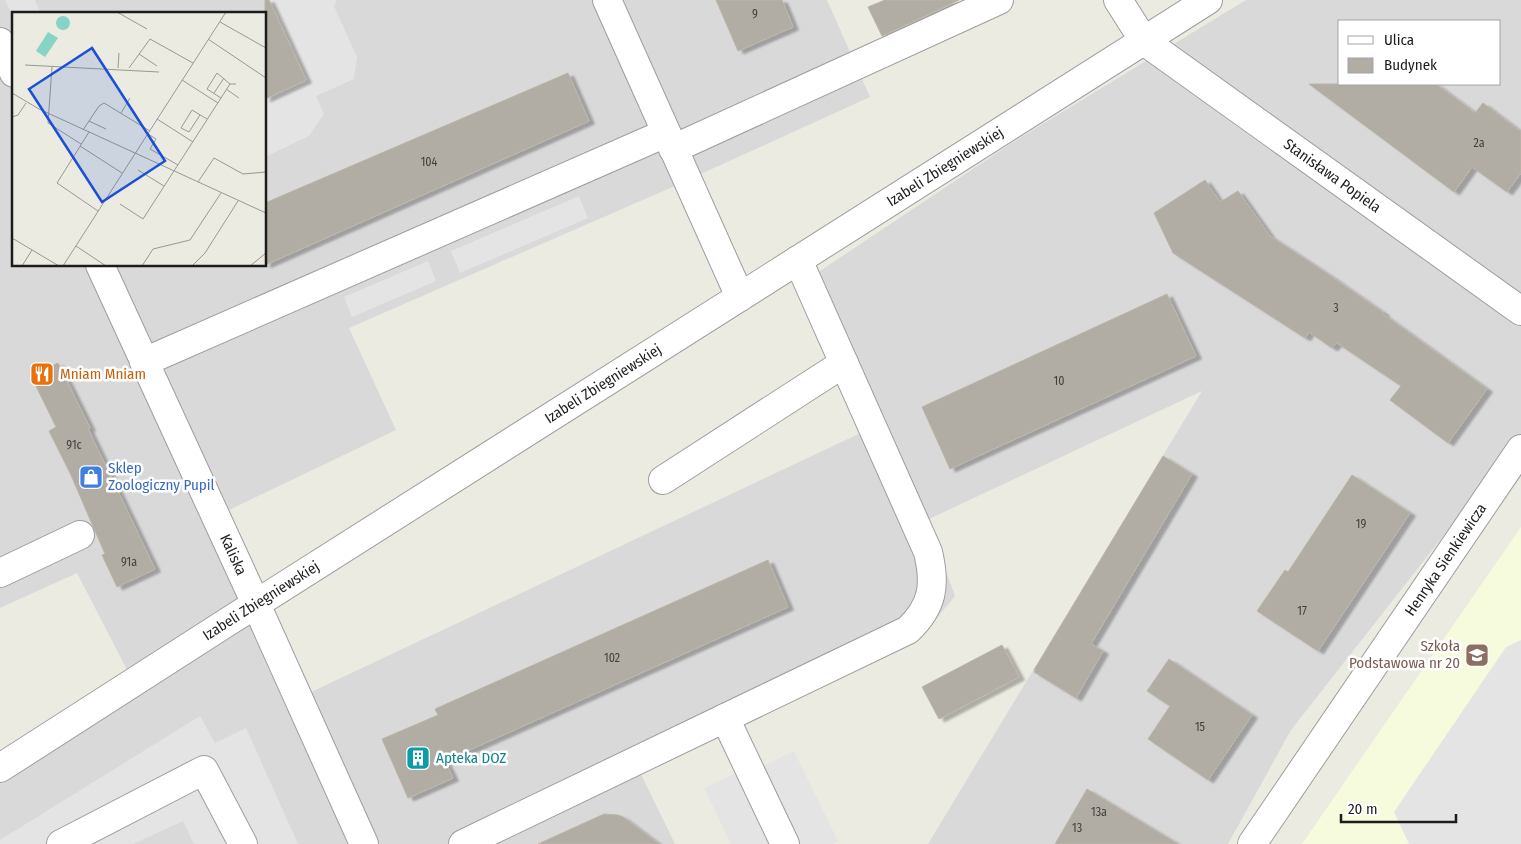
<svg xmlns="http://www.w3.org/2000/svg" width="1521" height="844" font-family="'Fira Sans Condensed',sans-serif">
  <defs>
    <filter id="shadow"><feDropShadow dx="5.5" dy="3" stdDeviation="1" flood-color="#0004"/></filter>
  </defs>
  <rect width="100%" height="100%" fill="#ecebe2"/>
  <!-- residential -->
  <path fill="#dad9d9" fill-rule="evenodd" d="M0,0H827L870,97L668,189L349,328L396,430L227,511L309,693L886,421L817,273L1010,144L1246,0H1521V437L1291,730L1228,844H928L1202,391L927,520L955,596L928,629L635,762L675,844H0V781L139,693L77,573L0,608ZM14,14H265V265H14ZM1340,21H1500V84H1340Z"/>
  <!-- education -->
  <polygon fill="#f5fbdc" points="1521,527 1521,844 1302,844 1344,783"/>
  <!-- parking -->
  <g fill="#e4e4e4">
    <polygon points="5,0 35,0 41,14 14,14 14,19"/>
    <polygon points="269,0 337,0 334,6 357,57 354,79 316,96 324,114 309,136 265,157 265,99 306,80"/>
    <polygon points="579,196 588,218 460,273 451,251"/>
    <polygon points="428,261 436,281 352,317 344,297"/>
    <polygon points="1521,640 1521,844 1409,844 1394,812 1506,647"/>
    <polygon points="200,716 215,743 246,728 298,844 194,844 183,821 133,844 0,844 0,840"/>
    <polygon points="794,751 838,841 832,844 731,844 704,788 748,767 751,772"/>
  </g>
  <!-- building -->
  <g fill="#b1ada5" stroke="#bcb4a6" filter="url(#shadow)">
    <polygon points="265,0 269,0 306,80 265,99"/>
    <polygon points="716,0 782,0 793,27 738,51"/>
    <polygon points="885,0 959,0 882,36 868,7"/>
    <polygon points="568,73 589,121 265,265 265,203"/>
    <polygon points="1309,84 1436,84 1475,113 1483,103 1521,132 1521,173 1507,192 1472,167 1454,192"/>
    <polygon points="1205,180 1220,202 1238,191 1270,236 1325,272 1384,313 1383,314 1487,389 1448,443 1390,400 1401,386 1337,343 1332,348 1309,332 1305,338 1173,253 1154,213"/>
    <polygon points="1167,294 1196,356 950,469 922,407"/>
    <polygon points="58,363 90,428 88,429 155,569 117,587 102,555 105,554 70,473 49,431 56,427 31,376"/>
    <polygon points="1163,456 1192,474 1091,644 1103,651 1076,698 1034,672 1036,669 1034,670"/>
    <polygon points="1352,475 1410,513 1318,651 1257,611 1285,570 1288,572"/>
    <polygon points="768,560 788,607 445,761 453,778 408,798 382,739 438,715 435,709"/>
    <polygon points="1002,645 1019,677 939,719 922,687"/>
    <polygon points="1169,659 1252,715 1208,780 1148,739 1170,706 1147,691"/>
    <polygon points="1087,789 1178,844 1055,844"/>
    <polygon points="604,814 618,815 623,817 659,844 538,844"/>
  </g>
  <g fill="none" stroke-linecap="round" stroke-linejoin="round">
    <!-- minor casing -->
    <g stroke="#9d9d9d" stroke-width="30">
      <g id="minor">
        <polyline points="607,0 740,297"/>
        <path id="s1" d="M1118,0L1144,41L1521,311"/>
        <polyline points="0,42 14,73"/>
        <polyline points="673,149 999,0"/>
        <path id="s2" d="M100,265L256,604L364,844"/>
        <polyline points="144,362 666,133"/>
        <polyline points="663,480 844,363"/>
        <polyline points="0,573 80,535"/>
        <polyline points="725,718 785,844"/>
        <path id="s3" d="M0,768L229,621L1208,0"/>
        <polyline points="61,844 204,770 243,844"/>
        <path d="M463,844L908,630C933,606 936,585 928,552L798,260"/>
        <path id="s4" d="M1252,844L1521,449"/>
      </g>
    </g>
    <!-- minor -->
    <use href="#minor" stroke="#fff" stroke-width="28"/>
  </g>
  <!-- icons -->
  <defs>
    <g id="restaurant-square" transform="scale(1.25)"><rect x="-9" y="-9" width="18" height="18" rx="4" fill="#e8710a" stroke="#fff"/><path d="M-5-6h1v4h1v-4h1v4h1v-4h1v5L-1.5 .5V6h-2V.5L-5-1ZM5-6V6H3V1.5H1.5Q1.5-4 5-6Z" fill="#fff"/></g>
    <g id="shop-square" transform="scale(1.25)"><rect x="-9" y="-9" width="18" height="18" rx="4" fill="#3f7fe0" stroke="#fff"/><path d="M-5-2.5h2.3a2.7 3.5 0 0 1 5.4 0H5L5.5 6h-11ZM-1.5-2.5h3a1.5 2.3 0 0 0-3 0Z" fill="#fff"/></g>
    <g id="school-square" transform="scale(1.25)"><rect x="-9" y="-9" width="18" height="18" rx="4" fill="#8d6e63" stroke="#fff"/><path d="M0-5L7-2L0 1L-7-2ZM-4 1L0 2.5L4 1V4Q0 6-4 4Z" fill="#fff"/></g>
    <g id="building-square" transform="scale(1.25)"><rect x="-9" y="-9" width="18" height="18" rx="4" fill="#0f9aa8" stroke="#fff"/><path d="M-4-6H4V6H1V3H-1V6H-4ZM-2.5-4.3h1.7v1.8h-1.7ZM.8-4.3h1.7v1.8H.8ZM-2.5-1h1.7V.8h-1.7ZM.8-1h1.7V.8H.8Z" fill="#fff"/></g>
  </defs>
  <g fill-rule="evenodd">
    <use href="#restaurant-square" x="42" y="374"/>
    <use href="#shop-square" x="91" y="477"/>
    <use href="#school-square" x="1477" y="655"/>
    <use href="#building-square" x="418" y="758"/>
  </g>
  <g text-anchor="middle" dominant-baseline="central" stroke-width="5" stroke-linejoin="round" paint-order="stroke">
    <!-- number labels -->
    <g font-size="12" fill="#41403e">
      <text x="755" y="14">9</text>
      <text x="1479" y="143">2a</text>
      <text x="429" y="162">104</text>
      <text x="1336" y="308">3</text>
      <text x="1059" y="381">10</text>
      <text x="74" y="445">91c</text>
      <text x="1361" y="524">19</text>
      <text x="129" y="562">91a</text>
      <text x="1302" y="611">17</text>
      <text x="612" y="658">102</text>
      <text x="1200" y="727">15</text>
      <text x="1099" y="812">13a</text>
      <text x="1077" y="828">13</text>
    </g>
    <!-- street labels -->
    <g font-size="15" fill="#1c1c1c" stroke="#fff">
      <text stroke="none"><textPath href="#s3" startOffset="1120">Izabeli Zbiegniewskiej</textPath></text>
      <text stroke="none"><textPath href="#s1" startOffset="280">Stanisława Popiela</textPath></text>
      <text stroke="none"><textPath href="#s3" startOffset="715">Izabeli Zbiegniewskiej</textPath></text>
      <text stroke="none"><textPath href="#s2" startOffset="319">Kaliska</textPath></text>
      <text stroke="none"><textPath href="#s4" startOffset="344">Henryka Sienkiewicza</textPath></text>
      <text stroke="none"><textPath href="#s3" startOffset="310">Izabeli Zbiegniewskiej</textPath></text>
    </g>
    <!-- food labels -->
    <g font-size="15" fill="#c56008" stroke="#fff" text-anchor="start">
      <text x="60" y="374">Mniam Mniam</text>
    </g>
    <!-- shop labels -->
    <g font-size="15" fill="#366cbe" stroke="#fff" text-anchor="start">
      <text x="108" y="468">Sklep<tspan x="108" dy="17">Zoologiczny Pupil</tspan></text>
    </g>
    <!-- education labels -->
    <g font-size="15" fill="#785e54" stroke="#fff" text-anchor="end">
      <text x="1460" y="646">Szkoła<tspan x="1460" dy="17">Podstawowa nr 20</tspan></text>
    </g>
    <!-- culture labels -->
    <g font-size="15" fill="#0d838f" stroke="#fff" text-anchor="start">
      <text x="436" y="758">Apteka DOZ</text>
    </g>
  </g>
  <!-- overview -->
  <g transform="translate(12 12)">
    <rect width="254" height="254" fill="#ecebe2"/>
    <path d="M44 11a7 7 0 1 1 14 0a7 7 0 1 1-14 0ZM36,20L46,26L33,45L24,39Z" fill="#87d4c6"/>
    <path fill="none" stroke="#999893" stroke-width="1" d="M105,0L135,17M208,10L254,36M196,27L254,66M127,42L145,54M13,53L147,60M40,55L36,111L69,132M106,56L107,41M117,56L138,27L181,51M170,68L206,91M214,77L227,86M0,81L27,97L254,201M202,81L212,66M209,86L195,77L205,61L218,72M109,101L118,86M188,103L177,120L169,116L180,98L195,107M0,105L6,103L14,91M145,107L181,130M77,109L94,117M71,118L87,94L92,91L138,119M77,120L45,171L86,199M136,122L144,127L138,137L166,153M68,134L110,161M126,158L152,174M186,170L202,146L231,162L254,160M108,192L131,207L218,72H224M0,226L47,254M64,234L94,254M10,254L20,238M51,254L214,0M130,254L141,237L178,228L209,181M180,254L193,241L226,189M238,254L254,241"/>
    <path fill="#1d4ed8" fill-opacity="0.15" stroke="#1d4ed8" stroke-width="2.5" d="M80,36L153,149L90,190L17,77Z"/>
    <rect width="254" height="254" fill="none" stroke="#1c1c1c" stroke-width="2.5"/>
  </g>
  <!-- legend -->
  <rect x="1338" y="20" width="162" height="65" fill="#ffffff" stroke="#a4a4a4"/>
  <rect x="1348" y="36" width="25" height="8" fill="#ffffff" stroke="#a4a4a4"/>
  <text x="1384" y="45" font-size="15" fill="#1c1c1c">Ulica</text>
  <rect x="1348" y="58" width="25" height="15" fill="#b1ada5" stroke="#a4a4a4"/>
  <text x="1384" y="70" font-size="15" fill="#1c1c1c">Budynek</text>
  <!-- scale -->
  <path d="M1341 814v8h115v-8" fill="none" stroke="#1c1c1c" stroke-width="2.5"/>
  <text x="1348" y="814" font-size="15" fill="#1c1c1c" stroke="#ffffff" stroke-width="4" paint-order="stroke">20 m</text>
</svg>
